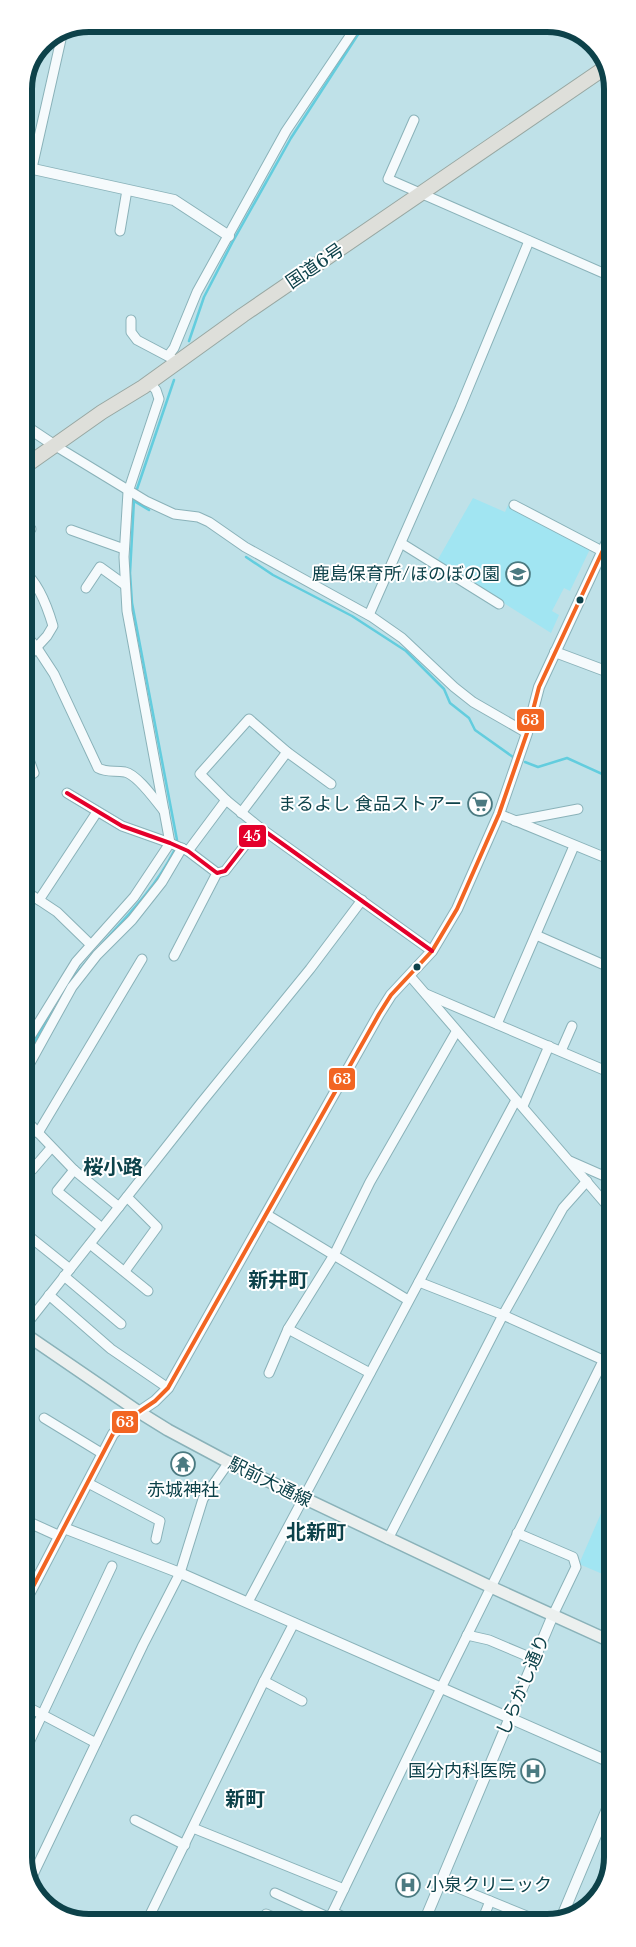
<svg xmlns="http://www.w3.org/2000/svg" width="636" height="1947" font-family="'Libre Baskerville','Noto Sans JP',serif">
  <rect width="100%" height="100%" fill="#bfe1e8"/>
  <!-- built -->
  <g fill="#a1e5f2">
    <polygon points="473,498 505,512 508,505 590,549 570,591 564,588 552,611 559,615 551,633 437,561"/>
    <polygon points="612,1488 612,1578 579,1564"/>
  </g>
  <g fill="none" stroke-linecap="round" stroke-linejoin="round">
    <!-- stream -->
    <g stroke="#63cdde" stroke-width="2.5">
      <polyline points="189,341 204,297 232,243 291,138 357,36 364,28 370,24"/>
      <polyline points="136,492 174,380"/>
      <polyline points="134,500 130,573 132,603 177,840"/>
      <polyline points="134,501 149,510"/>
      <polyline points="246,557 273,575 352,616 406,651 444,689 450,703 469,718 475,730 513,757"/>
      <polyline points="525,762 538,767 567,758 611,778"/>
      <path d="M62,993C95,944 147,905 174,851"/>
      <polyline points="25,1059 53,1008"/>
    </g>
    <!-- minor casing -->
    <g stroke="#8ab2b9" stroke-width="11">
      <g id="minor">
        <polyline points="414,120 388,179 610,276"/>
        <polyline points="32,168 62,35"/>
        <polyline points="120,231 127,190"/>
        <polyline points="131,320 131,332 137,340 173,359"/>
        <polyline points="168,356 174,348 197,292 286,131 358,24"/>
        <polyline points="54,445 146,501 174,514 198,517 209,522 245,547 372,617 402,638 454,687 473,702 527,733"/>
        <polyline points="514,505 602,551"/>
        <polyline points="24,529 31,529"/>
        <polyline points="71,530 124,549"/>
        <polyline points="401,543 499,604"/>
        <path d="M24,572C39,583 48,609 53,626L47,636L25,660"/>
        <polyline points="86,588 100,567 125,585"/>
        <polyline points="369,615 460,408 529,241"/>
        <path d="M25,634L37,648L54,674L98,768C107,773 115,770 125,772C138,775 155,800 164,811"/>
        <polyline points="25,749 34,773 25,779"/>
        <polyline points="67,793 122,826 170,843 188,851 217,873 225,871 259,827 432,951"/>
        <polyline points="226,800 259,827"/>
        <polyline points="241,813 287,752"/>
        <polyline points="499,814 611,860"/>
        <polyline points="515,821 578,809"/>
        <polyline points="188,851 226,800 200,774 249,719 287,752 331,784"/>
        <polyline points="25,891 39,900"/>
        <polyline points="536,935 611,968"/>
        <polyline points="90,944 57,912 39,900 97,812"/>
        <polyline points="174,956 217,873"/>
        <polyline points="410,976 611,1210"/>
        <polyline points="426,994 611,1073"/>
        <polyline points="497,1024 574,846"/>
        <polyline points="25,1045 76,962 134,897 170,843 127,611 124,557 128,492 159,399 156,390 149,382"/>
        <polyline points="561,1051 572,1026"/>
        <polyline points="25,1072 72,987 97,955 132,920 162,882 182,848"/>
        <polyline points="523,1106 549,1046"/>
        <polyline points="25,1119 74,1170 119,1207"/>
        <polyline points="38,1133 142,959"/>
        <polyline points="570,1161 611,1179"/>
        <polyline points="25,1164 32,1170 51,1148"/>
        <polyline points="74,1170 57,1191 102,1228"/>
        <polyline points="266,1214 408,1300"/>
        <polyline points="25,1233 70,1269"/>
        <polyline points="90,1244 148,1291"/>
        <polyline points="125,1271 157,1227 127,1197"/>
        <polyline points="64,1276 121,1324"/>
        <polyline points="419,1282 503,1315 603,1360"/>
        <polyline points="49,1295 111,1349 168,1388"/>
        <polyline points="25,1326 201,1103 310,969 362,900"/>
        <polyline points="288,1329 370,1373"/>
        <polyline points="269,1373 288,1329 334,1255 370,1182 456,1032"/>
        <polyline points="44,1418 103,1454"/>
        <polyline points="88,1483 160,1521 156,1539"/>
        <polyline points="517,1533 573,1557 576,1567 553,1615"/>
        <polyline points="388,1539 503,1315 563,1208 587,1181"/>
        <polyline points="248,1602 516,1100"/>
        <polyline points="467,1635 489,1640 534,1659"/>
        <polyline points="264,1681 302,1701"/>
        <polyline points="26,1706 96,1743"/>
        <polyline points="26,1749 112,1566"/>
        <polyline points="135,1820 185,1845"/>
        <polyline points="193,1828 344,1889"/>
        <polyline points="30,1881 143,1645 180,1573 203,1499 229,1462"/>
        <polyline points="441,1881 539,1921"/>
        <polyline points="275,1893 330,1918"/>
        <polyline points="333,1912 354,1922"/>
        <polyline points="266,1914 285,1922"/>
        <polyline points="482,1921 490,1901"/>
        <polyline points="328,1922 443,1684 612,1343"/>
        <polyline points="146,1923 264,1681 294,1623"/>
      </g>
    </g>
    <!-- tertiary casing -->
    <g stroke="#8ab2b9" stroke-width="12">
      <g id="tertiary">
        <polyline points="24,167 174,200 229,236"/>
        <polyline points="24,425 54,445"/>
        <polyline points="555,652 611,673"/>
        <polyline points="26,1521 59,1536"/>
        <polyline points="64,1528 180,1573 612,1763"/>
        <polyline points="26,1600 113,1434 127,1420 155,1401 168,1388 379,1014 391,995 432,951 457,909 499,814 527,733 539,687 611,533"/>
        <polyline points="560,1921 612,1797"/>
        <polyline points="424,1922 553,1615"/>
      </g>
    </g>
    <!-- secondary casing -->
    <g stroke="#8ab2b9" stroke-width="14">
      <polyline id="secondary" points="25,1334 139,1412 168,1430 226,1461 491,1587 612,1642"/>
    </g>
    <!-- trunk casing -->
    <g stroke="#98a7a2" stroke-width="16">
      <polyline id="trunk" points="24,467 102,412 143,387 243,315 606,67"/>
    </g>
    <!-- minor -->
    <use href="#minor" stroke="#f5fafc" stroke-width="9"/>
    <!-- tertiary -->
    <use href="#tertiary" stroke="#f5fafc" stroke-width="10"/>
    <!-- secondary -->
    <use href="#secondary" stroke="#ecf0ef" stroke-width="11"/>
    <!-- trunk -->
    <use href="#trunk" stroke="#dedfda" stroke-width="14"/>
    <!-- bus-1 casing -->
    <g stroke="#fff" stroke-width="8">
      <polyline id="bus-1" points="26,1600 113,1434 127,1420 155,1401 168,1388 379,1014 391,995 432,951 457,909 499,814 527,733 539,687 611,533"/>
    </g>
    <!-- bus-2 casing -->
    <g stroke="#fff" stroke-width="8">
      <polyline id="bus-2" points="67,793 122,826 170,843 188,851 217,873 225,871 259,827 432,951"/>
    </g>
    <!-- bus-1 -->
    <use href="#bus-1" stroke="#f26522" stroke-width="4"/>
    <!-- bus-2 -->
    <use href="#bus-2" stroke="#e4002b" stroke-width="4"/>
  </g>
  <!-- icons -->
  <defs>
    <g id="school-ring" transform="scale(1.25)"><circle r="9.5" fill="#fff" stroke="#4b7a81" stroke-width="1.5"/><path d="M0-5L7-2L0 1L-7-2ZM-4 1L0 2.5L4 1V4Q0 6-4 4Z" fill="#4b7a81"/></g>
    <g id="supermarket-ring" transform="scale(1.25)"><circle r="9.5" fill="#fff" stroke="#4b7a81" stroke-width="1.5"/><path d="M-6-5.5h2.5l.6 2H6L4.5 2H-2.5L-4.4-4H-6ZM-1.5 3.2a1.3 1.3 0 1 0 .1 0ZM3 3.2a1.3 1.3 0 1 0 .1 0Z" fill="#4b7a81"/></g>
    <g id="temple-ring" transform="scale(1.25)"><circle r="9.5" fill="#fff" stroke="#4b7a81" stroke-width="1.5"/><path d="M0-6L5-2H3V0L6.5 2.5H4V6H1.5V3h-3V6H-4V2.5H-6.5L-3 0V-2H-5Z" fill="#4b7a81"/></g>
    <g id="hospital-ring" transform="scale(1.25)"><circle r="9.5" fill="#fff" stroke="#4b7a81" stroke-width="1.5"/><path d="M-5-5h3v3.5h4V-5h3V5h-3V1.5h-4V5h-3Z" fill="#4b7a81"/></g>
  </defs>
  <g fill-rule="evenodd">
    <use href="#school-ring" x="518" y="574"/>
    <use href="#supermarket-ring" x="480" y="804"/>
    <use href="#temple-ring" x="183" y="1464"/>
    <use href="#hospital-ring" x="533" y="1771"/>
    <use href="#hospital-ring" x="408" y="1885"/>
  </g>
  <!-- markers -->
  <g fill="#0d424a" stroke="#fff" stroke-width="2">
    <circle cx="580" cy="600" r="4.5"/>
    <circle cx="417" cy="967" r="4.5"/>
  </g>
  <g text-anchor="middle" dominant-baseline="central" stroke-width="4" stroke-linejoin="round" paint-order="stroke">
    <!-- street labels -->
    <g font-size="18" fill="#0d424a" stroke="#fff">
      <text transform="translate(315 266) rotate(-34)">国道6号</text>
      <text transform="translate(270 1482) rotate(26)">駅前大通線</text>
      <text transform="translate(523 1685) rotate(-67)">しらかし通り</text>
    </g>
    <!-- poi labels -->
    <g font-size="18" fill="#0d424a" stroke="#fff" text-anchor="end">
      <text x="500" y="574">鹿島保育所/ほのぼの園</text>
      <text x="462" y="804">まるよし 食品ストアー</text>
      <text x="183" y="1490" text-anchor="middle">赤城神社</text>
      <text x="516" y="1771">国分内科医院</text>
      <text x="426" y="1885" text-anchor="start">小泉クリニック</text>
    </g>
    <!-- quarter labels -->
    <g font-size="20" font-weight="bold" fill="#0d424a" stroke="#fff">
      <text x="113" y="1167">桜小路</text>
      <text x="278" y="1280">新井町</text>
      <text x="316" y="1532">北新町</text>
      <text x="245" y="1799">新町</text>
    </g>
  </g>
  <!-- crop -->
  <path d="M0 0H636V1947H0ZM89 32H547A57 57 0 0 1 604 89V1857A57 57 0 0 1 547 1914H89A57 57 0 0 1 32 1857V89A57 57 0 0 1 89 32Z" fill="#fff" fill-rule="evenodd"/>
  <path fill="none" stroke="#0d424a" stroke-width="6" d="M89 32H547A57 57 0 0 1 604 89V1857A57 57 0 0 1 547 1914H89A57 57 0 0 1 32 1857V89A57 57 0 0 1 89 32Z"/>
  <g stroke="#fff" stroke-width="2">
    <rect x="516" y="708" width="29" height="24" rx="5" fill="#f26522"/>
    <rect x="238" y="824" width="29" height="24" rx="5" fill="#e4002b"/>
    <rect x="328" y="1067" width="28" height="24" rx="5" fill="#f26522"/>
    <rect x="111" y="1410" width="28" height="24" rx="5" fill="#f26522"/>
  </g>
  <g font-size="14" text-anchor="middle" font-weight="bold" fill="#fff">
    <text x="530" y="725">63</text>
    <text x="252" y="841">45</text>
    <text x="342" y="1084">63</text>
    <text x="125" y="1427">63</text>
  </g>
</svg>
